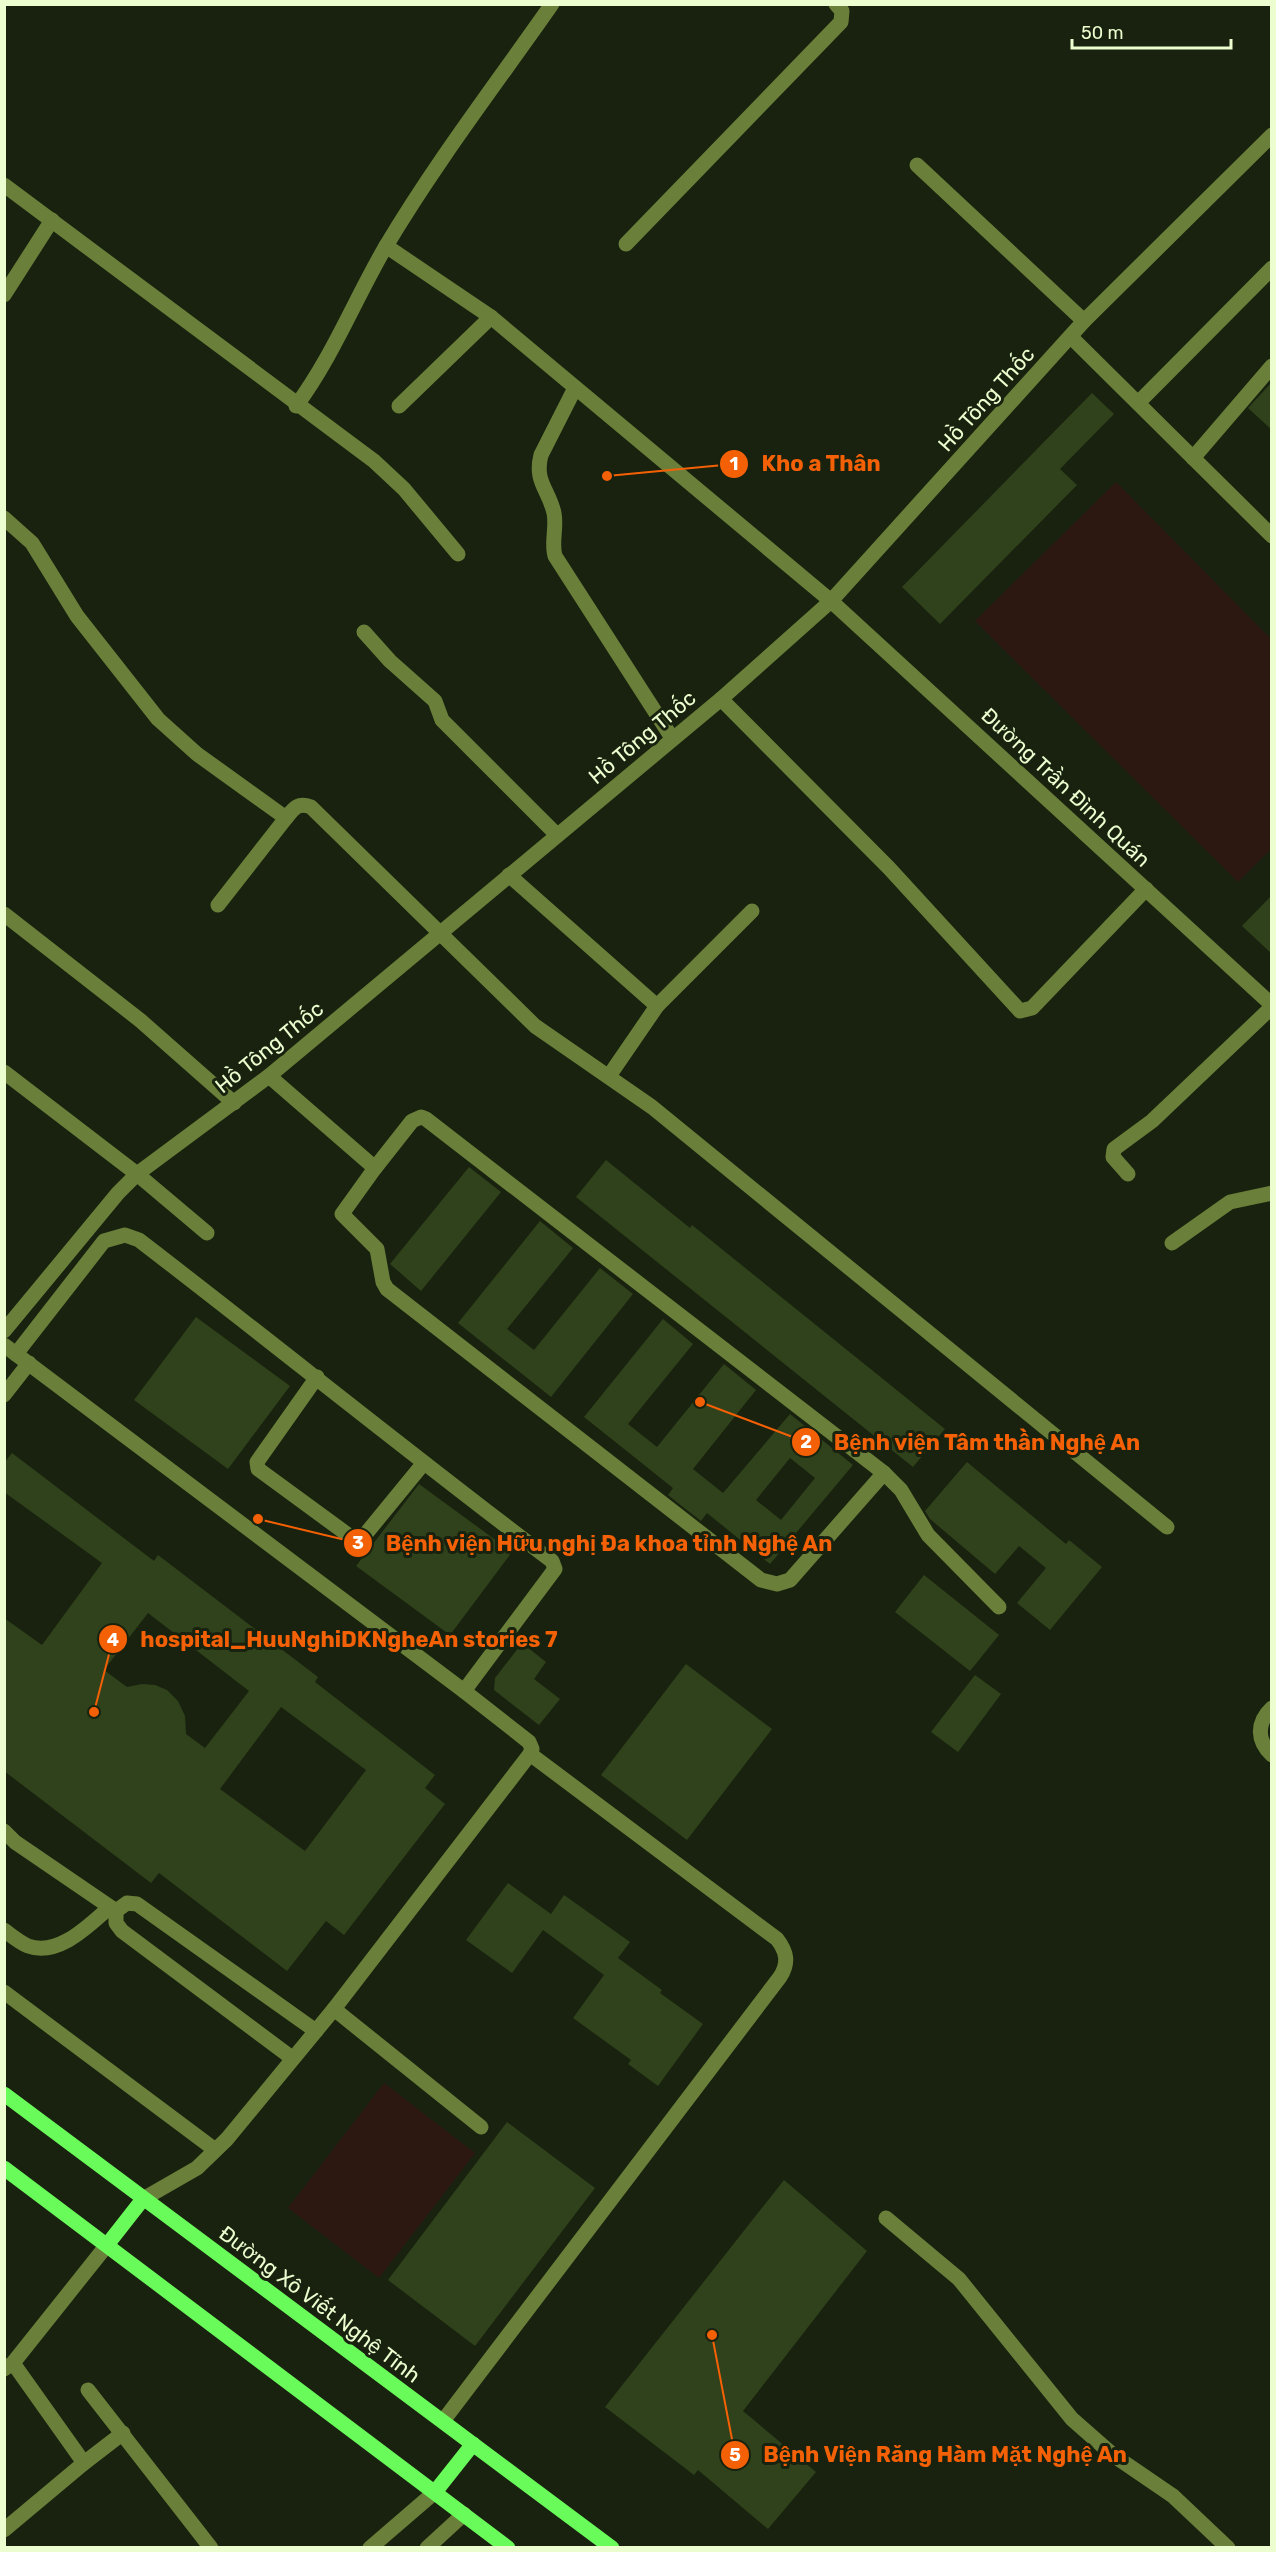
<svg xmlns="http://www.w3.org/2000/svg" width="1276" height="2552" font-family="Rubik,sans-serif">
  <rect width="100%" height="100%" fill="#19220e"/>
  <!-- green -->
  <g fill="#2c1811">
    <polygon points="1116,482 1271,639 1271,849 1238,882 975,621"/>
    <polygon points="384,2083 475,2153 379,2278 288,2208"/>
  </g>
  <!-- building -->
  <g fill="#2f421b" fill-rule="evenodd">
    <polygon points="1272,382 1272,430 1248,408"/>
    <polygon points="1092,393 1114,414 1060,469 1077,485 940,624 902,587"/>
    <polygon points="1272,895 1272,954 1242,926"/>
    <polygon points="606,1160 690,1228 692,1225 945,1429 913,1467 576,1197"/>
    <polygon points="469,1167 501,1192 421,1291 390,1264"/>
    <polygon points="540,1221 573,1248 507,1329 534,1350 600,1268 633,1294 551,1397 458,1323"/>
    <polygon points="196,1317 290,1386 228,1469 134,1400"/>
    <path d="M663,1319L693,1344L628,1424L657,1447L724,1364L756,1390L693,1469L723,1493L790,1414L853,1465L770,1564L707,1513L701,1521L683,1507L668,1495L673,1488L584,1417ZM790,1458L815,1478L781,1520L756,1500Z"/>
    <path d="M12,1453L154,1561L158,1555L318,1677L315,1682L435,1775L425,1788L445,1804L344,1935L326,1921L287,1971L159,1873L151,1883L4,1771V1618L42,1645L102,1563L4,1492V1463ZM148,1613L249,1691L205,1748L186,1734L185,1716L178,1701L167,1690L155,1685L142,1684L127,1687L104,1670ZM281,1707L366,1770L305,1851L220,1789Z"/>
    <polygon points="967,1462 1066,1544 1069,1540 1102,1567 1050,1630 1017,1603 1046,1568 1019,1546 995,1574 930,1519 925,1511"/>
    <polygon points="419,1484 512,1552 450,1635 356,1566"/>
    <polygon points="924,1575 999,1635 970,1671 895,1612"/>
    <polygon points="522,1643 546,1662 534,1679 560,1699 539,1725 494,1690 495,1678"/>
    <polygon points="686,1664 772,1729 687,1840 601,1775"/>
    <polygon points="975,1675 1001,1694 958,1752 931,1732"/>
    <polygon points="508,1883 551,1914 564,1895 630,1942 618,1958 662,1990 660,1993 703,2024 658,2086 628,2064 631,2060 573,2018 604,1975 543,1930 512,1973 466,1940"/>
    <polygon points="507,2122 595,2188 475,2346 388,2280"/>
    <polygon points="784,2180 867,2251 743,2411 816,2472 768,2529 698,2470 694,2475 605,2407"/>
  </g>
  <g fill="none" stroke-linecap="round" stroke-linejoin="round">
    <!-- minor -->
    <g stroke="#6a803a" stroke-width="15">
      <polyline points="917,165 1084,321"/>
      <polyline points="4,185 374,461 404,489 458,554"/>
      <polyline points="626,244 841,22 842,11 836,4"/>
      <polyline points="386,246 491,317 831,601 1272,1005"/>
      <polyline points="4,295 52,220"/>
      <polyline points="1071,337 1272,536"/>
      <path d="M575,388L541,455C534,482 549,490 554,513C557,528 551,542 555,556L672,738"/>
      <polyline points="1138,403 1272,268"/>
      <path d="M296,406C333,356 355,299 386,246C436,162 496,84 552,4"/>
      <polyline points="399,406 491,317"/>
      <polyline points="1193,458 1272,366"/>
      <path d="M4,518L32,543L77,616L158,719L197,754L286,818C294,808 298,802 311,807L535,1026L652,1107L1167,1527"/>
      <polyline points="364,632 390,661 435,701 442,720 557,835"/>
      <polyline points="721,699 889,868 1020,1011 1032,1008 1146,889"/>
      <polyline points="509,875 657,1006"/>
      <polyline points="218,905 286,818"/>
      <polyline points="4,914 141,1021 234,1103"/>
      <polyline points="4,1072 137,1174 207,1233"/>
      <polyline points="269,1076 375,1168 412,1121 421,1117 426,1119 884,1473 901,1490 928,1535 999,1607"/>
      <polyline points="609,1076 657,1006 752,911"/>
      <polyline points="375,1168 342,1214 377,1249 383,1282 387,1289 761,1580 777,1584 790,1580 884,1473"/>
      <polyline points="1128,1174 1113,1157 1114,1149 1152,1121 1272,1007"/>
      <polyline points="1172,1243 1230,1202 1272,1193"/>
      <polyline points="4,1331 118,1193 137,1174 269,1076 721,699 831,601 1084,321 1272,135"/>
      <path d="M4,1345L464,1691L529,1742L532,1749L530,1754L777,1939C787,1952 789,1963 780,1977L443,2421"/>
      <path d="M16,1354L104,1241L125,1235L139,1240C277,1346 413,1456 552,1561L555,1569L464,1691"/>
      <polyline points="317,1377 257,1462 258,1469 355,1540 364,1536 423,1464"/>
      <polyline points="4,1395 29,1363"/>
      <path d="M1272,1708C1256,1723 1257,1741 1272,1755"/>
      <polyline points="4,1831 15,1842 116,1911 116,1923 122,1931 292,2058"/>
      <polyline points="116,1911 127,1903 137,1904 316,2031"/>
      <path d="M4,1930C12,1936 19,1942 28,1946C59,1957 89,1925 110,1907"/>
      <polyline points="4,1992 214,2149"/>
      <polyline points="334,2009 481,2127"/>
      <polyline points="143,2199 197,2168 227,2139 334,2009 530,1754"/>
      <polyline points="886,2218 959,2279 1072,2419 1113,2455 1173,2496 1228,2548"/>
      <polyline points="4,2369 13,2363 107,2245"/>
      <polyline points="88,2390 211,2548"/>
      <polyline points="84,2463 123,2433"/>
      <polyline points="4,2530 84,2463 13,2363"/>
      <polyline points="370,2548 435,2492"/>
      <polyline points="427,2548 464,2514"/>
    </g>
    <!-- major -->
    <g stroke="#69fb5a" stroke-width="15">
      <polyline points="4,2094 612,2548"/>
      <polyline points="4,2168 508,2548"/>
      <polyline points="107,2245 143,2199"/>
      <polyline points="435,2492 473,2444"/>
    </g>
  </g>
  <g text-anchor="middle" dominant-baseline="central" stroke-width="6" stroke-linejoin="round" paint-order="stroke">
    <!-- street labels -->
    <g font-size="21" fill="#ecfed0" stroke="#19220e">
      <text transform="translate(986 399) rotate(-48)">Hồ Tông Thốc</text>
      <text transform="translate(642 737) rotate(-40)">Hồ Tông Thốc</text>
      <text transform="translate(1066 787) rotate(43)">Đường Trần Đình Quán</text>
      <text transform="translate(269 1047) rotate(-39)">Hồ Tông Thốc</text>
      <text transform="translate(320 2304) rotate(37)">Đường Xô Viết Nghệ Tĩnh</text>
    </g>
  </g>
  <!-- callouts -->
  <path fill="none" stroke="#f46006" stroke-width="2" d="M607 476L734 464M700 1402L806 1442M258 1519L358 1543M94 1712L113 1639M712 2335L735 2455"/>
  <g fill="#f46006" stroke="#19220e" stroke-width="2">
    <circle cx="607" cy="476" r="6"/>
    <circle cx="700" cy="1402" r="6"/>
    <circle cx="258" cy="1519" r="6"/>
    <circle cx="94" cy="1712" r="6"/>
    <circle cx="712" cy="2335" r="6"/>
    <circle cx="734" cy="464" r="15"/>
    <circle cx="806" cy="1442" r="15"/>
    <circle cx="358" cy="1543" r="15"/>
    <circle cx="113" cy="1639" r="15"/>
    <circle cx="735" cy="2455" r="15"/>
  </g>
  <g font-size="18" text-anchor="middle" font-weight="bold" fill="#fff">
    <text x="734" y="470">1</text>
    <text x="806" y="1448">2</text>
    <text x="358" y="1549">3</text>
    <text x="113" y="1646">4</text>
    <text x="735" y="2461">5</text>
  </g>
  <g font-size="22" text-anchor="middle" font-weight="bold" fill="#f46006" stroke="#19220e" stroke-width="6" stroke-linejoin="round" paint-order="stroke">
    <text x="821" y="471">Kho a Thân</text>
    <text x="987" y="1450">Bệnh viện Tâm thần Nghệ An</text>
    <text x="609" y="1551">Bệnh viện Hữu nghị Đa khoa tỉnh Nghệ An</text>
    <text x="349" y="1647">hospital_HuuNghiDKNgheAn stories 7</text>
    <text x="945" y="2462">Bệnh Viện Răng Hàm Mặt Nghệ An</text>
  </g>
  <!-- border -->
  <rect width="1276" height="2552" fill="none" stroke="#ecfed0" stroke-width="12"/>
  <!-- scale -->
  <path d="M1072 39v9h159v-9" fill="none" stroke="#ecfed0" stroke-width="3"/>
  <text x="1081" y="39" font-size="18" fill="#ecfed0" stroke="#19220e" stroke-width="4.5" paint-order="stroke">50 m</text>
</svg>
